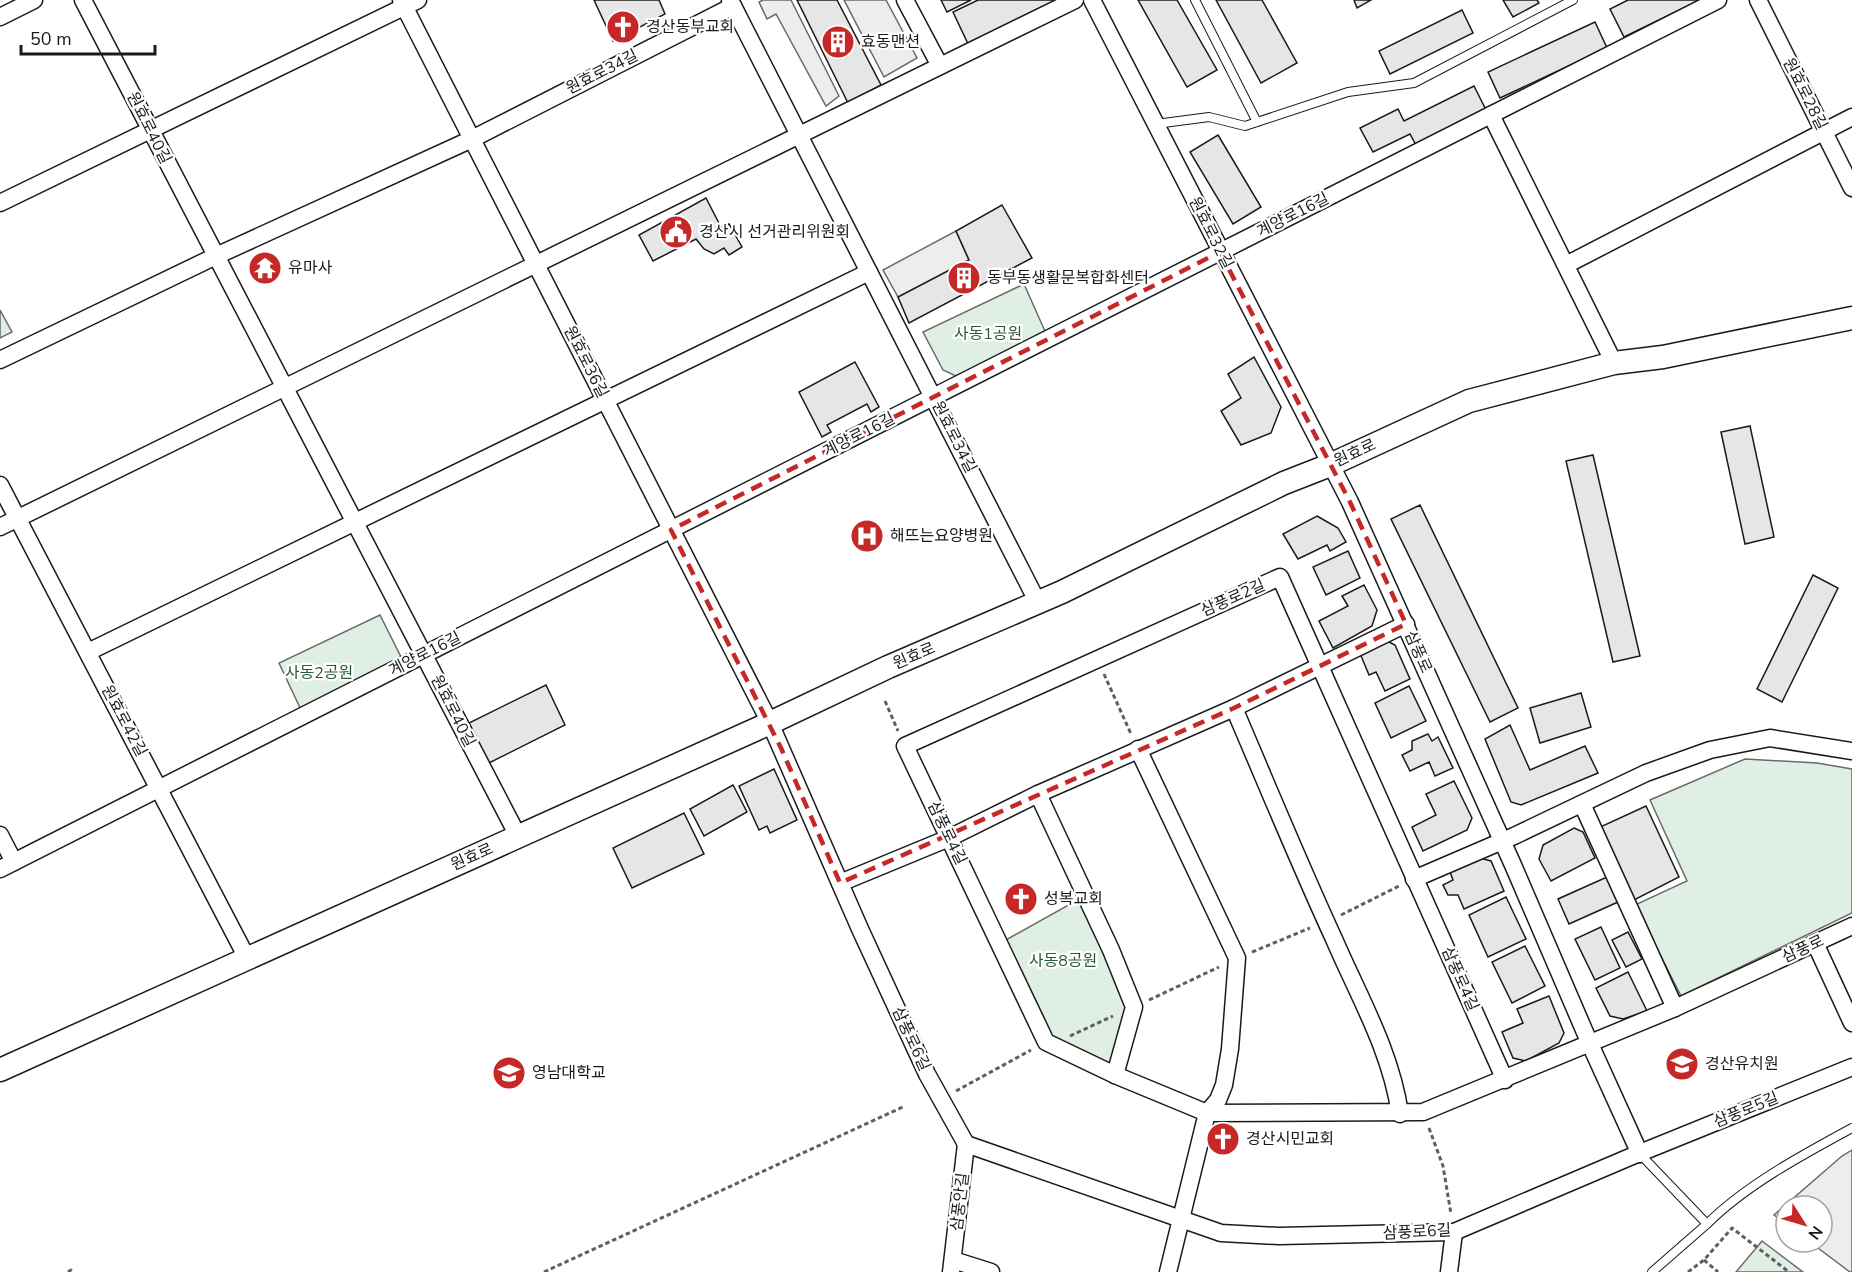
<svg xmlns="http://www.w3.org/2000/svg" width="1852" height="1272" font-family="'Nunito Sans','Noto Sans KR',sans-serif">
  <rect width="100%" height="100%" fill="#fff"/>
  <!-- park -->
  <g fill="#e0efe3" stroke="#6a6a6a" stroke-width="1.5">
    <polygon points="1024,284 1048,338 958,377 943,370 923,332"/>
    <polygon points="0,310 12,332 0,338"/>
    <polygon points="380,615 403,661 302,712 279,663"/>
    <polygon points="1745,759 1817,763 1852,769 1852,913 1681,996 1635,905 1687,881 1650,800"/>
    <polygon points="1081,898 1130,1006 1109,1066 1054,1040 1004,941"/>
    <polygon points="1762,1241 1803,1272 1736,1272"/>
  </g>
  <!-- parking -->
  <g fill="#ededed" stroke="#6a6a6a" stroke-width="1.5">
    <polygon points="763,0 791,0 839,96 826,106 776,14 767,19 759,2"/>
    <polygon points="844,0 886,0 917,58 884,77"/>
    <polygon points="956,231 969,260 898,297 883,270"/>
    <polygon points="1852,1150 1852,1272 1850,1272 1810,1242 1822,1242 1822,1206 1786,1206 1786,1224 1774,1215 1842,1156"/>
  </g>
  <!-- building -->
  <g fill="#e6e6e6" stroke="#1a1a1a" stroke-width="1.5">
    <polygon points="594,0 659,0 665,14 613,41"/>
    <polygon points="797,0 837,0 881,85 848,103"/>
    <polygon points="941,0 971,0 947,12"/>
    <polygon points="978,0 1055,0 1058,7 970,48 953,12"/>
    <polygon points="1138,0 1177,0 1217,70 1187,87"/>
    <polygon points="1216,0 1262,0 1297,63 1261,83"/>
    <polygon points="1354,0 1371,0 1357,8"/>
    <polygon points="1503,0 1537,0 1539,3 1513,17"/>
    <polygon points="1628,0 1700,0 1624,37 1610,9"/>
    <polygon points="1462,10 1473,33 1390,74 1379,51"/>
    <polygon points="1595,22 1607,48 1500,98 1488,72"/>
    <polygon points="1474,86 1486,110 1416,145 1410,134 1373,152 1360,128 1398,109 1404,121"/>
    <polygon points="1218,135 1261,207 1233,224 1190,152"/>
    <polygon points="706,198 721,227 729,224 742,247 729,255 724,248 714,254 704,249 696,239 653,261 639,235"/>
    <polygon points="1002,205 1032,258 909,323 898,297 969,260 956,231"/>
    <polygon points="1254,357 1281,407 1271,433 1241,445 1221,411 1241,398 1228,374"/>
    <polygon points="855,362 879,407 871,412 867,404 827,425 831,432 822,437 799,392"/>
    <polygon points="1750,426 1774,537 1745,544 1721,432"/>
    <polygon points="1593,455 1640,656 1613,662 1566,461"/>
    <polygon points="1420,505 1518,708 1490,722 1391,519"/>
    <polygon points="1317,516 1338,528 1346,542 1330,551 1327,545 1298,559 1283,534"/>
    <polygon points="1348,551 1360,578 1326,595 1313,567"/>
    <polygon points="1813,575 1838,588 1782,702 1757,689"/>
    <polygon points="1364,585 1377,610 1372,626 1333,648 1319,621 1348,606 1342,596"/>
    <polygon points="1385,640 1395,645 1410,679 1385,691 1376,672 1369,675 1359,651"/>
    <polygon points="546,685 565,725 489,763 469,723"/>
    <polygon points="1409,686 1426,721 1391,738 1375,703"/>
    <polygon points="1581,693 1591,727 1540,743 1530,708"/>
    <polygon points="1510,725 1530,770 1585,746 1598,773 1521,805 1511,802 1485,739"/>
    <polygon points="1428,734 1432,741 1438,737 1453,768 1435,776 1429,762 1410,771 1402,755 1412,750 1412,741"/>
    <polygon points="774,769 797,820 770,833 767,826 759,830 739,786"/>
    <polygon points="1454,781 1472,818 1467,830 1423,851 1412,827 1436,815 1426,794"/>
    <polygon points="733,785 747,812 704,836 690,809"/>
    <polygon points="1646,806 1679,877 1634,900 1598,828"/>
    <polygon points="684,813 704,854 632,888 613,848"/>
    <polygon points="1574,828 1583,832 1595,858 1551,881 1539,859 1543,845"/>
    <polygon points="1480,858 1491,861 1504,891 1464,909 1458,895 1448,895 1443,885 1453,880 1450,872"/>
    <polygon points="1607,877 1618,902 1569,924 1558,899"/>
    <polygon points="1506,897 1526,939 1488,957 1469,915"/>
    <polygon points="1601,927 1620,968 1595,980 1575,939"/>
    <polygon points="1628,932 1642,959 1626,967 1612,940"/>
    <polygon points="1525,946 1545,986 1512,1003 1492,962"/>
    <polygon points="1628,972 1647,1011 1623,1019 1610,1016 1596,988"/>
    <polygon points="1549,996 1564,1033 1559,1043 1526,1061 1513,1058 1502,1032 1523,1023 1517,1009"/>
  </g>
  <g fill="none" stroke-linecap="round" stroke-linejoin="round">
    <!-- service casing -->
    <g stroke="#1a1a1a" stroke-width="10">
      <g id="service">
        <polyline points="1195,0 1257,122"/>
        <polyline points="1156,124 1209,117 1245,126 1348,92 1414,83 1573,0"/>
        <path d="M1640,1154L1707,1224C1746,1185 1804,1154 1852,1128"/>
        <polyline points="1652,1272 1707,1224"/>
      </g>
    </g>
    <!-- minor casing -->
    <g stroke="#1a1a1a" stroke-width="19">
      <g id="minor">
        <polyline points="83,0 518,836"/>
        <polyline points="401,0 770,723 860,929 927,1074 966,1144 1221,1233 1279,1236 1454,1232 1630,1157 1852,1067"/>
        <polyline points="730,0 1038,603"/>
        <polyline points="905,0 940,66"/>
        <polyline points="1092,0 1350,502 1513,865 1590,1044 1640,1154"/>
        <polyline points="1758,0 1852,188"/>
        <polyline points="0,17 34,0"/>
        <polyline points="1491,115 1614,363"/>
        <polyline points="0,203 418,0"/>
        <polyline points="1566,265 1852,117"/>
        <polyline points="0,360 216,256 472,139 733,6"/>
        <polyline points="0,485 247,958"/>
        <polyline points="0,527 1075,0"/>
        <polyline points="88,652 869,272"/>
        <path d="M1234,708C1267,785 1299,863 1334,939C1359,997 1391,1051 1400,1114"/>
        <polyline points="1138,749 1237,958 1230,1049 1224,1085 1218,1100 1207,1113 1168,1272"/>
        <polyline points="1038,794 1111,950 1134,1007 1115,1075"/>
        <polyline points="1582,804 1675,1008"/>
        <polyline points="0,835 14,862"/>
        <polyline points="0,869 1718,0"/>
        <polyline points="1414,879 1514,836 1646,773 1710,750 1770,738 1852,751"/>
        <polyline points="840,883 949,838 1038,794 1234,708 1406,624"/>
        <polyline points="1815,943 1852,1023"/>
        <polyline points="1505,1080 1280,577 905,746 1046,1042 1115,1075 1207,1113 1423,1112 1675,1008 1852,926"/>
        <polyline points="953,1260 991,1272"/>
        <polyline points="951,1272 966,1144"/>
        <polyline points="1449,1272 1454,1232"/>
      </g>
    </g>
    <!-- secondary casing -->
    <g stroke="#1a1a1a" stroke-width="25">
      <polyline id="secondary" points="0,1070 770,723 888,667 1062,592 1284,483 1330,465 1469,401 1614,363 1663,357 1852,318"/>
    </g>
    <!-- path -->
    <g stroke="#5f5f5f" stroke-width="3" stroke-dasharray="4.5 3" stroke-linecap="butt">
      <polyline points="1104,674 1131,734"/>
      <polyline points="885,701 898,731"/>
      <polyline points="1341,915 1399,886"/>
      <polyline points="1252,952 1310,928"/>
      <polyline points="1149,1000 1219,967"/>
      <polyline points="1070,1036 1113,1016"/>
      <polyline points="956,1091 1031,1050"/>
      <polyline points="1429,1128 1443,1166 1451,1214"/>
      <polyline points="1704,1260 1718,1272"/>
      <polyline points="68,1272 71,1270 73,1272"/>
      <polyline points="544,1272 905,1106"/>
      <polyline points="1688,1272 1704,1260 1732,1228 1789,1272"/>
    </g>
    <!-- service -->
    <use href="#service" stroke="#fff" stroke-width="8"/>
    <!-- minor -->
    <use href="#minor" stroke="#fff" stroke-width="16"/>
    <!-- secondary -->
    <use href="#secondary" stroke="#fff" stroke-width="22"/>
  </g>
  <!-- marked area -->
  <path fill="none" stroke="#c62828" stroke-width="4.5" stroke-dasharray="12 8" stroke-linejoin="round" d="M1220,252L1350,502L1406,624L1234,708L840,883L781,748L671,530Z"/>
  <!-- icons -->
  <defs>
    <g id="church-disc" transform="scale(1.725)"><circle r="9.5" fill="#c62828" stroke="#fff"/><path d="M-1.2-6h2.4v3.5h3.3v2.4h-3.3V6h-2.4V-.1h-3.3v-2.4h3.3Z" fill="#fff"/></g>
    <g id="building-disc" transform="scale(1.725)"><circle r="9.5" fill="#c62828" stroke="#fff"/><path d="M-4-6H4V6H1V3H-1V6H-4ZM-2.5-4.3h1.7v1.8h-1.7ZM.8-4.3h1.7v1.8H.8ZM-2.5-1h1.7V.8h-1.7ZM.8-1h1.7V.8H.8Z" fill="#fff"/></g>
    <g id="civic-disc" transform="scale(1.725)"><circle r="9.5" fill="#c62828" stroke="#fff"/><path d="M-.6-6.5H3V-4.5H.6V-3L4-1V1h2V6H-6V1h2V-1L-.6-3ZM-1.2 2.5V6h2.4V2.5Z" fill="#fff"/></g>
    <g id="temple-disc" transform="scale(1.725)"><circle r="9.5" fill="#c62828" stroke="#fff"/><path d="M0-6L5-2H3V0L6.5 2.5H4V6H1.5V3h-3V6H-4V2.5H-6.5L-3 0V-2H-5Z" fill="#fff"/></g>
    <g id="hospital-disc" transform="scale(1.725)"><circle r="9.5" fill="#c62828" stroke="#fff"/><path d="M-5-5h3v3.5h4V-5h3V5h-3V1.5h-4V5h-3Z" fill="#fff"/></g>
    <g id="school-disc" transform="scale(1.725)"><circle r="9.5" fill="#c62828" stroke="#fff"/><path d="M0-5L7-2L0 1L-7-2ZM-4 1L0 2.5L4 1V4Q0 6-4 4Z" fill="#fff"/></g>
    <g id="university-disc" transform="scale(1.725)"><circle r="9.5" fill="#c62828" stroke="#fff"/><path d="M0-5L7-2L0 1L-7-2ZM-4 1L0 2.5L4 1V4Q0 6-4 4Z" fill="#fff"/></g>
  </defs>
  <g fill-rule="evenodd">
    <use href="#church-disc" x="623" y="27"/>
    <use href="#building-disc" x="838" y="42"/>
    <use href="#civic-disc" x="676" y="232"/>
    <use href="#temple-disc" x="265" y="268"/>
    <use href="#building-disc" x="964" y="278"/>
    <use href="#hospital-disc" x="867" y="536"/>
    <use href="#church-disc" x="1021" y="899"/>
    <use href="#school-disc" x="1682" y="1064"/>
    <use href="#university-disc" x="509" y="1073"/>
    <use href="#church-disc" x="1223" y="1139"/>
  </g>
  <g text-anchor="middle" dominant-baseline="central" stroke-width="4.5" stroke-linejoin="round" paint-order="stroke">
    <!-- poi labels -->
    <g font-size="16" fill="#1a1a1a" stroke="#fff" text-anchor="start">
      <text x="646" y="27">경산동부교회</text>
      <text x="861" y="42">효동맨션</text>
      <text x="699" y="232">경산시 선거관리위원회</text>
      <text x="288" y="268">유마사</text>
      <text x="987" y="278">동부동생활문복합화센터</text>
      <text x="890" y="536">해뜨는요양병원</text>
      <text x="1044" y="899">성복교회</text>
      <text x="1705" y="1064">경산유치원</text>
      <text x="532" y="1073">영남대학교</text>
      <text x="1246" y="1139">경산시민교회</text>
    </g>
    <!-- street labels -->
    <g font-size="16" fill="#1a1a1a" stroke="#fff">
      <text transform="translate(602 72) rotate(-27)">원효로34길</text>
      <text transform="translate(1805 94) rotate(63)">원효로28길</text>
      <text transform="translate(149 128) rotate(63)">원효로40길</text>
      <text transform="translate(1293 215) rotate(-27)">계양로16길</text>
      <text transform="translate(1211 233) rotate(63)">원효로32길</text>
      <text transform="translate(586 362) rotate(63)">원효로36길</text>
      <text transform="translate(859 435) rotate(-27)">계양로16길</text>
      <text transform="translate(954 437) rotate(63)">원효로34길</text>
      <text transform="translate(1355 453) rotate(-25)">원효로</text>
      <text transform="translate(1233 598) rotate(-24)">삼풍로2길</text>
      <text transform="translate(1418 652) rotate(66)">삼풍로</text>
      <text transform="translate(425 654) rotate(-27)">계양로16길</text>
      <text transform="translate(914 656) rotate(-23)">원효로</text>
      <text transform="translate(453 711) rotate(63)">원효로40길</text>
      <text transform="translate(124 721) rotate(62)">원효로42길</text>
      <text transform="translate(947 833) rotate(64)">삼풍로4길</text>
      <text transform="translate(472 857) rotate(-24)">원효로</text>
      <text transform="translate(1803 949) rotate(-25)">삼풍로</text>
      <text transform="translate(1460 979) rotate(66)">삼풍로4길</text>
      <text transform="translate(911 1039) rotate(65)">삼풍로6길</text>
      <text transform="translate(1746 1110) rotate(-22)">삼풍로5길</text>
      <text transform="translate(960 1202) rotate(-83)">삼풍안길</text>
      <text transform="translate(1417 1232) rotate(-3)">삼풍로6길</text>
    </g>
    <!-- park labels -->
    <g font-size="16" fill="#2b5a34" stroke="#fff">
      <text x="988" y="334">사동1공원</text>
      <text x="319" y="673">사동2공원</text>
      <text x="1063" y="961">사동8공원</text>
    </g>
  </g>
  <!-- north arrow -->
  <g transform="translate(1804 1224) rotate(127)"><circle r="28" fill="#ffffff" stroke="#a3a3a3" stroke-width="1.5"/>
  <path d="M0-4.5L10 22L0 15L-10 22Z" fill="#c62828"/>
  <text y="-9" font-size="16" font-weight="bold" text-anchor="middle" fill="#1a1a1a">N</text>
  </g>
  <!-- scale -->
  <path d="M21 45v9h134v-9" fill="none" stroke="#1a1a1a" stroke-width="3"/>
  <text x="30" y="45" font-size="18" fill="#1a1a1a" stroke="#ffffff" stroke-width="4.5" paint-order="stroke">50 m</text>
</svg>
